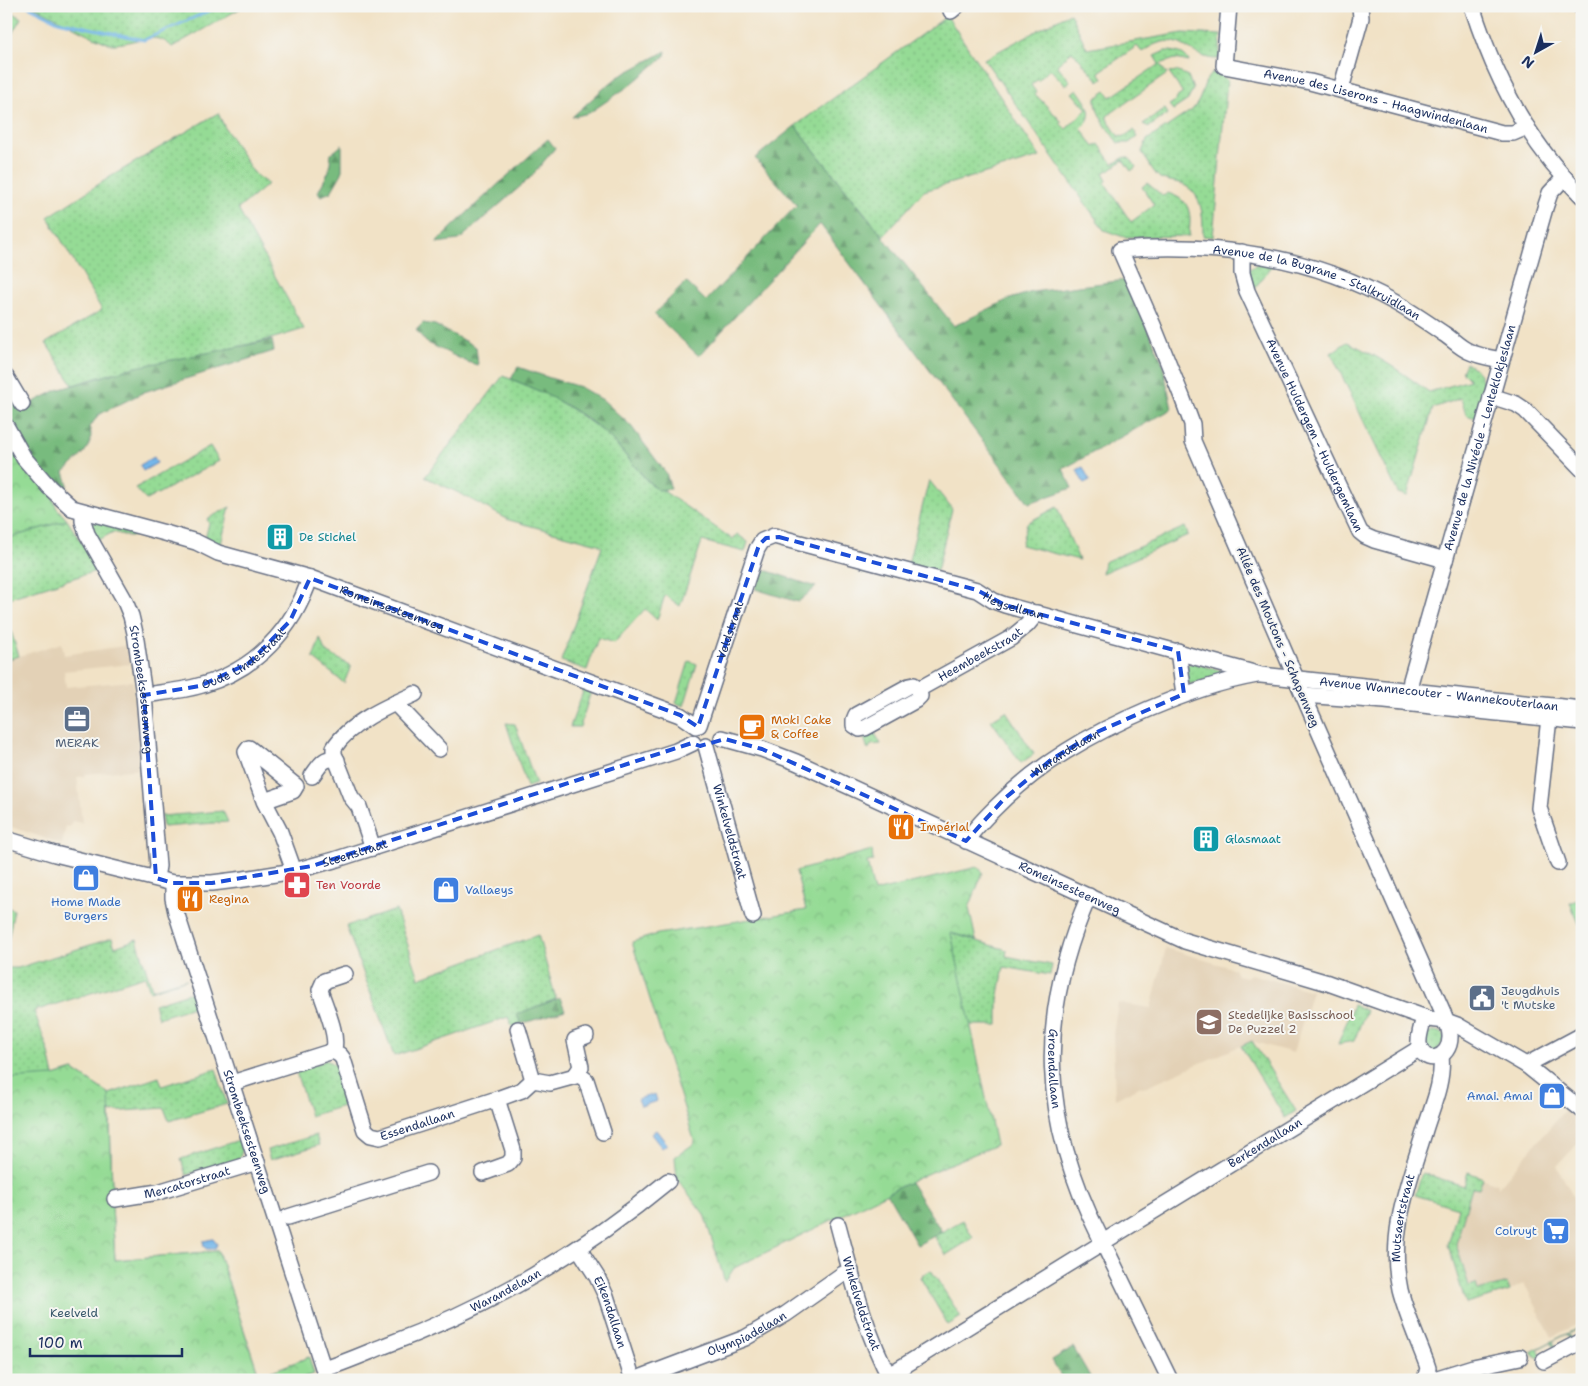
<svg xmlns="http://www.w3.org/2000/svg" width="1588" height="1386" font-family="'Shantell Sans',sans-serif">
  <defs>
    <pattern id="grass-dots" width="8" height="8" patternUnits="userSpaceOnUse" patternTransform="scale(1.25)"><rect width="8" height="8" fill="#95db95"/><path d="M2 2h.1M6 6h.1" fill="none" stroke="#80bc83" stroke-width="1.8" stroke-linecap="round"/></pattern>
    <pattern id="forest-firs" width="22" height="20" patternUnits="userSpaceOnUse" patternTransform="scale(1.25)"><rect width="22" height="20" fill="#78bb7e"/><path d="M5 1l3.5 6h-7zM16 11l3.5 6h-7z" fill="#62986a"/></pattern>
    <pattern id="park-crowns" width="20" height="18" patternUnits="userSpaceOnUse" patternTransform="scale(1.25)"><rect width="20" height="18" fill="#95db95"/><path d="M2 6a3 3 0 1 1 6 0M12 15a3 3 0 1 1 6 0" fill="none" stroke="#80bc83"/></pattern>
  </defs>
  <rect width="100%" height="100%" fill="#f6f6f2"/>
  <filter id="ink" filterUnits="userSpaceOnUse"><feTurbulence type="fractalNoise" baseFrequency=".02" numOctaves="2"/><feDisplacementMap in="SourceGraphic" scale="10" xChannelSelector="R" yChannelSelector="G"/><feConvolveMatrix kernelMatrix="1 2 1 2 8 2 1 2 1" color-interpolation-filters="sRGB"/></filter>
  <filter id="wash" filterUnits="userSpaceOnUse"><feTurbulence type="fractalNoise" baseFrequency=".0096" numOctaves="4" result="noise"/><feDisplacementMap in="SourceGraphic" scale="20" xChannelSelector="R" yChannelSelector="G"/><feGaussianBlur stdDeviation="1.12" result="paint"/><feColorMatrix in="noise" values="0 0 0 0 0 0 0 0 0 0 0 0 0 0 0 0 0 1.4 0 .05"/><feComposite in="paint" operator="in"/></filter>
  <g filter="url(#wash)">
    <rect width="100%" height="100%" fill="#f1e2c6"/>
    <!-- built -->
    <g fill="#e3d1b6">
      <polygon points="62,643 64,655 130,645 131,664 64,671 66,687 133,681 142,769 85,774 85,776 77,777 82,823 72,821 70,827 66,826 62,844 6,825 6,660"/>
      <polygon points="1166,948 1234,969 1237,975 1246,977 1251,974 1312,991 1293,1053 1252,1041 1142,1088 1141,1086 1115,1099 1113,1035 1118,1003 1151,1008"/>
      <polygon points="1567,1107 1582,1120 1582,1139 1557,1166 1582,1214 1582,1322 1552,1337 1524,1283 1510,1291 1466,1304 1448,1245 1468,1172 1497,1184 1498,1188"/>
    </g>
    <!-- grass -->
    <g fill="url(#grass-dots)" stroke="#58857a">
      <path d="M33,6H240L241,8L172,47C156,29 133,44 113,44C105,45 46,12 33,6Z"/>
      <polygon points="6,8 21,18 6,44"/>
      <path d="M1070,13L1087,49L1183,33L1221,35L1219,59C1186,60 1181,24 1142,52L1137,46L1099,72L1103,78L1099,81L1072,51L1057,65L1070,81L1065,85L1050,69L1038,81L1037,80L1031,85L1036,92L1035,94L1062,122L1060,123L1066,129L1087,109L1072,93L1077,89C1086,103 1098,114 1081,128L1094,147L1099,144L1113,164L1125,157C1131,158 1133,162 1136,167L1131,171L1123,160L1109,171L1108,170L1103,173L1107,181L1105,183L1131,222L1154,205L1142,187L1147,183L1163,196L1168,193C1192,201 1191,213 1189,236L1124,237L1104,230L984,59Z"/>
      <polygon points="947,16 1040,157 924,191 883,236 795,126"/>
      <path d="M1165,51C1174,51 1186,52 1189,62L1175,59L1160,64L1167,74L1107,116V119L1119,137L1122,136L1123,137L1134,130L1136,133L1135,134L1137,137L1129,143H1118C1109,130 1095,115 1096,98L1106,91L1111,97L1159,64L1154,56Z"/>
      <polygon points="1176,71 1188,76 1193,89 1188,100 1173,110 1169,105 1177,100 1176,98 1183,93 1169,73"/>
      <path d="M1212,73H1219L1227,80L1213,237L1203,236C1203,215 1203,191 1179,183C1173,181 1166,181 1160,178C1153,173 1147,159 1142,152L1147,140L1192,110C1205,97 1201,82 1212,73Z"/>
      <polygon points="1165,109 1168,114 1149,127 1143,124"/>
      <path d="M218,113L225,128L251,169L258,177L268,184L238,209L304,329C229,354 148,360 73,385L46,343L102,310L48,217L110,177Z"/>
      <polygon points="1258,263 1273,265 1254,289 1249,274 1249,270"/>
      <path d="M1347,342C1377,355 1403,373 1429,392L1470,380L1462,372L1466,363C1492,376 1482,395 1476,418L1466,415L1461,398L1433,408L1407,496L1398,493L1331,353Z"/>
      <polygon points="503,376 542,391 573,410 607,434 648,482 655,485 732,539 737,534 748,542 745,552 702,541 680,606 665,595 657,620 645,609 614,643 598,638 587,670 561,661 602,547 598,544 509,520 459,493 425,477"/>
      <polygon points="210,446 219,461 146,500 135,488"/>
      <polygon points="929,480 952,509 937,571 908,564"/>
      <polygon points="230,507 221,544 205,539 209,523 207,519"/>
      <polygon points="1057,507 1079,560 1021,545 1027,523"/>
      <polygon points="67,520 99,570 6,599 6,539"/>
      <polygon points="94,522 99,522 141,531 131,537 113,532 97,541 91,525"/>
      <polygon points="1185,527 1188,535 1102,573 1104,562"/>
      <polygon points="6,616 19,656 6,660"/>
      <polygon points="320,638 325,651 351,666 344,683 313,658"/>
      <polygon points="689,661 697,664 684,706 676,703"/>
      <polygon points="1193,663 1230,673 1191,684 1188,683 1187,665"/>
      <polygon points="584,689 591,691 580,727 570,727"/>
      <polygon points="1006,711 1034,754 1021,763 991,720"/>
      <polygon points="506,723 515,724 536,784 527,787"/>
      <polygon points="874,732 881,744 871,745 868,750 864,737"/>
      <polygon points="223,811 228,822 163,827 161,816"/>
      <polygon points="6,907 14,910 6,950"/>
      <polygon points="396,910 419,978 538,935 556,999 518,1014 521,1024 512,1027 508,1017 394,1056 346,926"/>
      <polygon points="951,933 1007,950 1006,956 1052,965 1050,975 1004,967 998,1000 998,1025 970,1025"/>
      <polygon points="112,938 115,947 137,939 152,989 187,979 150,991 145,976 34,1011 49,1053 54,1076 73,1070 109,1094 159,1077 162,1086 216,1069 227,1104 169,1121 164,1108 110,1112 112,1189 111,1189 115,1260 218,1251 259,1376 309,1357 314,1374 298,1380 6,1380 6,968 18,968"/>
      <polygon points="192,992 196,1006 158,1018 154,1004"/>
      <polygon points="1353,1005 1366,1010 1354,1041 1338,1044"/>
      <polygon points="1435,1031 1442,1033 1445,1039 1436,1052 1427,1048 1426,1035"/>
      <polygon points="1252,1041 1296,1111 1285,1118 1241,1046"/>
      <polygon points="326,1060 337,1066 349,1104 310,1116 296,1072"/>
      <polygon points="316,1135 319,1145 270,1160 267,1150"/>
      <polygon points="239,1140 242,1151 239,1159 186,1175 181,1159"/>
      <polygon points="1468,1172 1483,1178 1479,1188 1472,1187 1456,1244 1469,1286 1476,1284 1478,1291 1507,1283 1510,1291 1466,1304 1448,1245 1458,1208 1415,1195 1422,1173 1464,1186"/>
      <polygon points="963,1220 973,1238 946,1255 934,1236"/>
      <polygon points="931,1270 961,1317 948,1325 920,1277"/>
      <polygon points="1582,1326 1568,1334 1572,1340 1570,1341 1567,1334 1553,1341 1556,1348 1555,1349 1551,1342 1538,1349 1541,1356 1538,1358 1531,1352"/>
    </g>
    <!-- forest -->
    <g fill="url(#forest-firs)" stroke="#4a756e">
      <polygon points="666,51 665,56 629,86 589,113 572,117 603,89 618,77"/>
      <polygon points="795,126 954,326 1007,300 1032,292 1126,280 1162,361 1172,409 1063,469 1072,488 1029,503 820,224 699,356 654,314 686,282 706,301 797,205 755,158"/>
      <polygon points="548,139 555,148 530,178 459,240 436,243 471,209"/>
      <polygon points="342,145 342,173 331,192 321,196 318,192 329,171 331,154"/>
      <polygon points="423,323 435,325 476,347 478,365 467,362 426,342 416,330"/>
      <path d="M272,340L274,351L144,392L98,415L90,427C95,448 78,459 64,472L68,485L52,495L6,443V401L22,408L57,390L131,368Z"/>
      <path d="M518,367L550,378L580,387L603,400L631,426L666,473L671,489L658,490C638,474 625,451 606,434C580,410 543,392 511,379Z"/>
      <polygon points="762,569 816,587 798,602 755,589"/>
      <polygon points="560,998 565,1010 521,1024 517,1014"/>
      <polygon points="910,1182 942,1232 917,1245 887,1193"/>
      <polygon points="1073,1347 1092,1380 1063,1380 1052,1360"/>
    </g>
    <!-- park -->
    <g fill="url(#park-crowns)" stroke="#58857a">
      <polygon points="6,443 52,495 56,507 67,520 6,539"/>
      <polygon points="872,850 873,861 867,862 874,892 977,867 983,872 969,908 976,940 951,933 996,1145 926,1174 734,1268 725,1282 704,1214 677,1179 675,1157 695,1143 632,942 658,934 806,910 796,871"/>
      <polygon points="73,1070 109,1094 112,1189 111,1189 115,1260 218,1251 259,1376 309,1357 314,1374 298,1380 6,1380 6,1079 54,1076"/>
    </g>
    <!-- pitch -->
    <polygon fill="#95db95" stroke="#58857a" points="1582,898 1582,930 1570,903"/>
    <!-- water -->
    <g fill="#74b6e9" stroke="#4872a4">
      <polygon points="154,457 157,463 143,471 140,465"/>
      <polygon points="1083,467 1090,481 1084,484 1077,470"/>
      <polygon points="655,1094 657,1101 641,1106 638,1099"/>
      <polygon points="656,1130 667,1144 662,1148 651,1134"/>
      <polygon points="213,1239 217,1244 215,1249 207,1249 204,1247 203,1241"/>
    </g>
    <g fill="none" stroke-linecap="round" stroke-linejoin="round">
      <!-- stream -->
      <polyline stroke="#74b6e9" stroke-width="3" points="28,6 58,21 144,40 220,6"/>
    </g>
  </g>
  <g filter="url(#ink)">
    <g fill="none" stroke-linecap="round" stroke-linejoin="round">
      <!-- minor casing -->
      <g stroke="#666e82" stroke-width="18">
        <g id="minor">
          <path id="s1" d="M1229,6L1224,66L1310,82L1502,133H1513L1527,127"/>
          <path d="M1472,6C1494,76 1529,144 1582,196"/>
          <polyline points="1580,6 1582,7"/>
          <polyline points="951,11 957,6"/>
          <polyline points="1341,89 1361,18 1360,6"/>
          <path id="s2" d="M1242,252V273L1247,291L1360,532L1365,536L1374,540L1445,560"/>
          <polyline points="6,377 22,404"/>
          <polyline points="1491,396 1516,404 1525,410 1582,469"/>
          <path id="s3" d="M6,426L24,458L49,487L72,508L165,533L196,542L218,553L310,578L680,715L696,726"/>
          <path id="s4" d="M83,512V521L87,534L124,599L131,616L135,633L144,695L158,866L156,878"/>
          <polyline points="1178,651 1184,694"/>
          <path id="s5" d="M919,689L914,685L909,686L856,715L854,720V725L860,729L865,728L916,700L920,696L919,689L1011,638L1027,625L1037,613"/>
          <path id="s6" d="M144,695C164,692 183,691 202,685C255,670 293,630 310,578"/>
          <polyline points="1303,695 1385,701 1582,722"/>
          <polyline points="395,703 439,749"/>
          <path id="s7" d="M1408,704L1411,680L1545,208L1550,193L1564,178"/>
          <polyline points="1550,709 1539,808 1558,863"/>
          <path id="s8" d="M699,725L757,549L762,541L774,536L977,590L994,601L1005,605L1261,675L1582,709"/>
          <path id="s9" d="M722,738L762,749L796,762L1185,941L1328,983L1429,1019L1446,1021L1457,1025L1526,1065L1582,1110"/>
          <path id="s10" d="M706,746L753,916"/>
          <path d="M312,776C319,767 324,755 337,760"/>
          <polyline points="264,801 293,791 296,786 249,748 246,752 264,801 280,832 294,871"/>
          <path id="s11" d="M6,839L55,854L173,883H212L244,879L294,871L334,860L676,751L693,743"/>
          <path id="s12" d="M966,841C974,829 984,819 994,809C1038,764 1090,734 1149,709C1185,694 1218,682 1257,675"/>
          <path d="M373,848L359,807L351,797L334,754V748C349,723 388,706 415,694"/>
          <path id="s13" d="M173,883V898L176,912L327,1380"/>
          <path id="s14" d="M1089,896C1036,1017 1041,1120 1100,1237"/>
          <path id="s15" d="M345,974L324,981L320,990C324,1004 340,1038 333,1051L340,1055L343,1059L365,1130L371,1135L380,1137L497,1099L522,1090L533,1080L550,1083L579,1075L586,1080L603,1132"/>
          <path id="s16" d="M1424,1017C1422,1026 1418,1036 1419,1044C1422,1066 1451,1060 1450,1036C1450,1027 1445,1018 1442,1010L1311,713L1193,441L1192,424L1182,397L1153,325L1120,250C1215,242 1312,256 1396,303C1412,312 1428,323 1444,334C1452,339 1459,347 1468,351C1478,356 1491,358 1501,360"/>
          <polyline points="518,1029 533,1080"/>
          <polyline points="1526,1065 1582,1035"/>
          <polyline points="575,1076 581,1067 575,1040 586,1036"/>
          <polyline points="232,1083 333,1051"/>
          <polyline points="483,1173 508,1164 513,1158 513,1150 497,1099"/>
          <path id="s17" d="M115,1199L158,1192L257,1162"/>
          <polyline points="288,1217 428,1173"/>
          <path id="s18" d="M838,1225C852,1277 865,1332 891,1380"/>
          <path id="s19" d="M1108,1239L1420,1048"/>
          <path id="s20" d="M579,1249L597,1277L606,1296L633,1380"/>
          <polyline points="1106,1249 1170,1380"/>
          <polyline points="1544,1361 1582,1341"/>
          <path id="s21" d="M324,1369C344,1363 364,1354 384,1346C491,1306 581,1253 668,1181"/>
          <path id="s22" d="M634,1380L745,1338L786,1314L843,1274L851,1271"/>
          <polyline points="881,1380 1098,1246"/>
          <path id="s23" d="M1425,1380L1428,1368L1426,1362C1417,1338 1406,1314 1400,1290C1388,1235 1408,1185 1424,1133C1431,1109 1444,1082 1441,1056"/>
          <polyline points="1431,1380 1473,1367 1520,1357"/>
        </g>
      </g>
      <!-- minor -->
      <use href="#minor" stroke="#fff" stroke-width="15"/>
    </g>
  </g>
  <!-- marked area -->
  <path fill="none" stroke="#1d4ed8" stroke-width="4" stroke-dasharray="10 6" stroke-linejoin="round" d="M779,537L977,590L1005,605L1178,651L1184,694L1097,732L1052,759L1004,799L966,841L762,749L725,739L700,746L692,743L312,866L212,883H173L156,878L144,695L200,686L249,663L290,621L310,578L680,715L698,727L759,545L766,538Z"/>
  <!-- icons -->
  <defs>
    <g id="building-square" transform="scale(1.4375)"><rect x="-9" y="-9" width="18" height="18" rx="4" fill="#0f9aa8" stroke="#f6f6f2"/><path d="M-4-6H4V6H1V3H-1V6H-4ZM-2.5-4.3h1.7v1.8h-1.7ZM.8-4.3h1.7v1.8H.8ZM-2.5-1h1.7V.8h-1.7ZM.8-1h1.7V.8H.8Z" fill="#fff"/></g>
    <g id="office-square" transform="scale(1.4375)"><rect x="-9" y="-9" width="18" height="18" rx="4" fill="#5c6f8a" stroke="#f6f6f2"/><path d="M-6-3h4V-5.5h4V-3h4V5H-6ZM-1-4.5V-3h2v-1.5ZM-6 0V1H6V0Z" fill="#fff"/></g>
    <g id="cafe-square" transform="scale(1.4375)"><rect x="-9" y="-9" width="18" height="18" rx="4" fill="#e8710a" stroke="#f6f6f2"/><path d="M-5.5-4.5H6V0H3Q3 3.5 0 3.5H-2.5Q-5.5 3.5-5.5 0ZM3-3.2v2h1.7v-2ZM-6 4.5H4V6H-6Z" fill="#fff"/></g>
    <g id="restaurant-square" transform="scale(1.4375)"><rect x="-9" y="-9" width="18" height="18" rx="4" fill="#e8710a" stroke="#f6f6f2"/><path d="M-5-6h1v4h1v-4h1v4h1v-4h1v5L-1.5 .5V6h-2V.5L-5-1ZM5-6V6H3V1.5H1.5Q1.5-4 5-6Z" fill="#fff"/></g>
    <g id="shop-square" transform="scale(1.4375)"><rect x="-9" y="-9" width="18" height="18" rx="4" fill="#3f7fe0" stroke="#f6f6f2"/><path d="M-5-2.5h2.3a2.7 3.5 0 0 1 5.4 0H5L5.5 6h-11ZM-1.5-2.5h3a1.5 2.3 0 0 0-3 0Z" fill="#fff"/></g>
    <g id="pharmacy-square" transform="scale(1.4375)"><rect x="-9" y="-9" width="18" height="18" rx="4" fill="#e0444e" stroke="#f6f6f2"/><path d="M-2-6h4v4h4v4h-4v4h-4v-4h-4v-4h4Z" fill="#fff"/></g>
    <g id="civic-square" transform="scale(1.4375)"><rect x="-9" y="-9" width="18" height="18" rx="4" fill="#5c6f8a" stroke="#f6f6f2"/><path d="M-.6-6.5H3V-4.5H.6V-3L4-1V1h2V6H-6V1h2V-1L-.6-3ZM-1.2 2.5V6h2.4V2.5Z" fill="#fff"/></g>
    <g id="school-square" transform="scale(1.4375)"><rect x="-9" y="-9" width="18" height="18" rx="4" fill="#8d6e63" stroke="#f6f6f2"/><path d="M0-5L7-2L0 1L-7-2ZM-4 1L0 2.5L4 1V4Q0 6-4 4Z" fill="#fff"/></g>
    <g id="supermarket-square" transform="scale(1.4375)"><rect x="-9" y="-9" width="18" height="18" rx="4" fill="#3f7fe0" stroke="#f6f6f2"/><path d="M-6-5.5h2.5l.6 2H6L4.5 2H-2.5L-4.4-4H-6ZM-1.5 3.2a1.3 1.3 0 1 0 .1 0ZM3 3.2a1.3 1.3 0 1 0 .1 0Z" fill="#fff"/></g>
  </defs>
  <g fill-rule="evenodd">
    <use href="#building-square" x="280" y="537"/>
    <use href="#office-square" x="77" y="719"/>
    <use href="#cafe-square" x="752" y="727"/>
    <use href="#restaurant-square" x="901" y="827"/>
    <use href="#building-square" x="1206" y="839"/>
    <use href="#shop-square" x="86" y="878"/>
    <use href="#pharmacy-square" x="297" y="885"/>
    <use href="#shop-square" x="446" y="890"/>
    <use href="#restaurant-square" x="190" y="899"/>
    <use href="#civic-square" x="1482" y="998"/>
    <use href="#school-square" x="1209" y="1022"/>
    <use href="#shop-square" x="1552" y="1096"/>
    <use href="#supermarket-square" x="1556" y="1231"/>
  </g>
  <g text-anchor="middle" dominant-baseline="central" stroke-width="4" stroke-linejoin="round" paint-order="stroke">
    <!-- street labels -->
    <g font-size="12" fill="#1b2f5e" stroke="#f6f6f2">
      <text stroke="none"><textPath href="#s1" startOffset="216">Avenue des Liserons - Haagwindenlaan</textPath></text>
      <text stroke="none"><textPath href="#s16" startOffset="1136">Avenue de la Bugrane - Stalkruidlaan</textPath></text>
      <text stroke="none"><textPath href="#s2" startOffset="199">Avenue Huldergem - Huldergemlaan</textPath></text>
      <text stroke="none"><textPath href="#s7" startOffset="276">Avenue de la Nivéole - Lenteklokjeslaan</textPath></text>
      <text stroke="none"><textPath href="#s8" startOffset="458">Heysellaan</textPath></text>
      <text stroke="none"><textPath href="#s3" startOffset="442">Romeinsesteenweg</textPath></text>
      <text stroke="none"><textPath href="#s8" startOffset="100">Veldstraat</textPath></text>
      <text transform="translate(1278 637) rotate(67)">Allée des Moutons - Schapenweg</text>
      <text stroke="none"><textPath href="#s5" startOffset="236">Heembeekstraat</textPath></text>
      <text stroke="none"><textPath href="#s6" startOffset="109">Oude Lindestraat</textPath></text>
      <text stroke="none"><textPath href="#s4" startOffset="190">Strombeeksesteenweg</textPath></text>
      <text stroke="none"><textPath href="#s8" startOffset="894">Avenue Wannecouter - Wannekouterlaan</textPath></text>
      <text stroke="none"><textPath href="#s12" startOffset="134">Warandelaan</textPath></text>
      <text stroke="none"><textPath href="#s10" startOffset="89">Winkelveldstraat</textPath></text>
      <text stroke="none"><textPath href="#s11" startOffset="358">Steenstraat</textPath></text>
      <text stroke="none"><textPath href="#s9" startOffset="379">Romeinsesteenweg</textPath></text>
      <text stroke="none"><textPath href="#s14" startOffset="178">Groendallaan</textPath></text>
      <text stroke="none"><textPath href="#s15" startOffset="239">Essendallaan</textPath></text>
      <text stroke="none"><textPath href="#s13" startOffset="260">Strombeeksesteenweg</textPath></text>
      <text stroke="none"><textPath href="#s19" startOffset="184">Berkendallaan</textPath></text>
      <text stroke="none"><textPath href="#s17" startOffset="74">Mercatorstraat</textPath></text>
      <text stroke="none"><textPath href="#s23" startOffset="168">Mutsaertstraat</textPath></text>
      <text stroke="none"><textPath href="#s21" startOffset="198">Warandelaan</textPath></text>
      <text stroke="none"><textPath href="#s18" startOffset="82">Winkelveldstraat</textPath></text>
      <text stroke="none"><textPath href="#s20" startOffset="71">Eikendallaan</textPath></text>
      <text stroke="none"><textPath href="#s22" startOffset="122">Olympiadelaan</textPath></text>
    </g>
    <!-- culture labels -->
    <g font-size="12" fill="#0d838f" stroke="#f6f6f2" text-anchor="start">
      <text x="299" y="537">De Stichel</text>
      <text x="1225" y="839">Glasmaat</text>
    </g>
    <!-- food labels -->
    <g font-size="12" fill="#c56008" stroke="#f6f6f2" text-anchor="start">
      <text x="771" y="720">Moki Cake<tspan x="771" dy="14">&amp; Coffee</tspan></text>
      <text x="920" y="827">Impérial</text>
      <text x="209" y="899">Regina</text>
    </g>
    <!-- service labels -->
    <g font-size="12" fill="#4e5e75" stroke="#f6f6f2">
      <text x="77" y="743">MERAK</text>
      <text x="1501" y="991" text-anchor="start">Jeugdhuis<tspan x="1501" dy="14">'t Mutske</tspan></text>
    </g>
    <!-- health labels -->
    <g font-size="12" fill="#be3a42" stroke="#f6f6f2" text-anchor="start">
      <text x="316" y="885">Ten Voorde</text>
    </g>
    <!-- shop labels -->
    <g font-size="12" fill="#366cbe" stroke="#f6f6f2" text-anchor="end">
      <text x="465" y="890" text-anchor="start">Vallaeys</text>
      <text x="86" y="902" text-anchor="middle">Home Made<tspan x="86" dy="14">Burgers</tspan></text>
      <text x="1533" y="1096">Amai. Amai</text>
      <text x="1537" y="1231">Colruyt</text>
    </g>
    <!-- education labels -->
    <g font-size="12" fill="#785e54" stroke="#f6f6f2" text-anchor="start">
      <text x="1228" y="1015">Stedelijke Basisschool<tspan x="1228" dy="14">De Puzzel 2</tspan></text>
    </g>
    <!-- park labels -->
    <g font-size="12" fill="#3a5a6c" stroke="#f6f6f2">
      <text x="74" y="1313">Keelveld</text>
    </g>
  </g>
  <!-- margin -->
  <rect width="1588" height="1386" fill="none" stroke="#f6f6f2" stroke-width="25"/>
  <!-- north arrow -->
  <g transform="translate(1536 52) rotate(219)" stroke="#f6f6f2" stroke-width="4" paint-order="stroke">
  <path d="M0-4L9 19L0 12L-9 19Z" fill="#1b2f5e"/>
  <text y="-8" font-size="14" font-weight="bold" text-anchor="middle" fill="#1b2f5e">N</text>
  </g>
  <!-- scale -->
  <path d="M30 1348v8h152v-8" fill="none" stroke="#1b2f5e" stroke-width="2.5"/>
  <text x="38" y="1348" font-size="15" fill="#1b2f5e" stroke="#f6f6f2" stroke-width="4" paint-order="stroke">100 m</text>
</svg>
